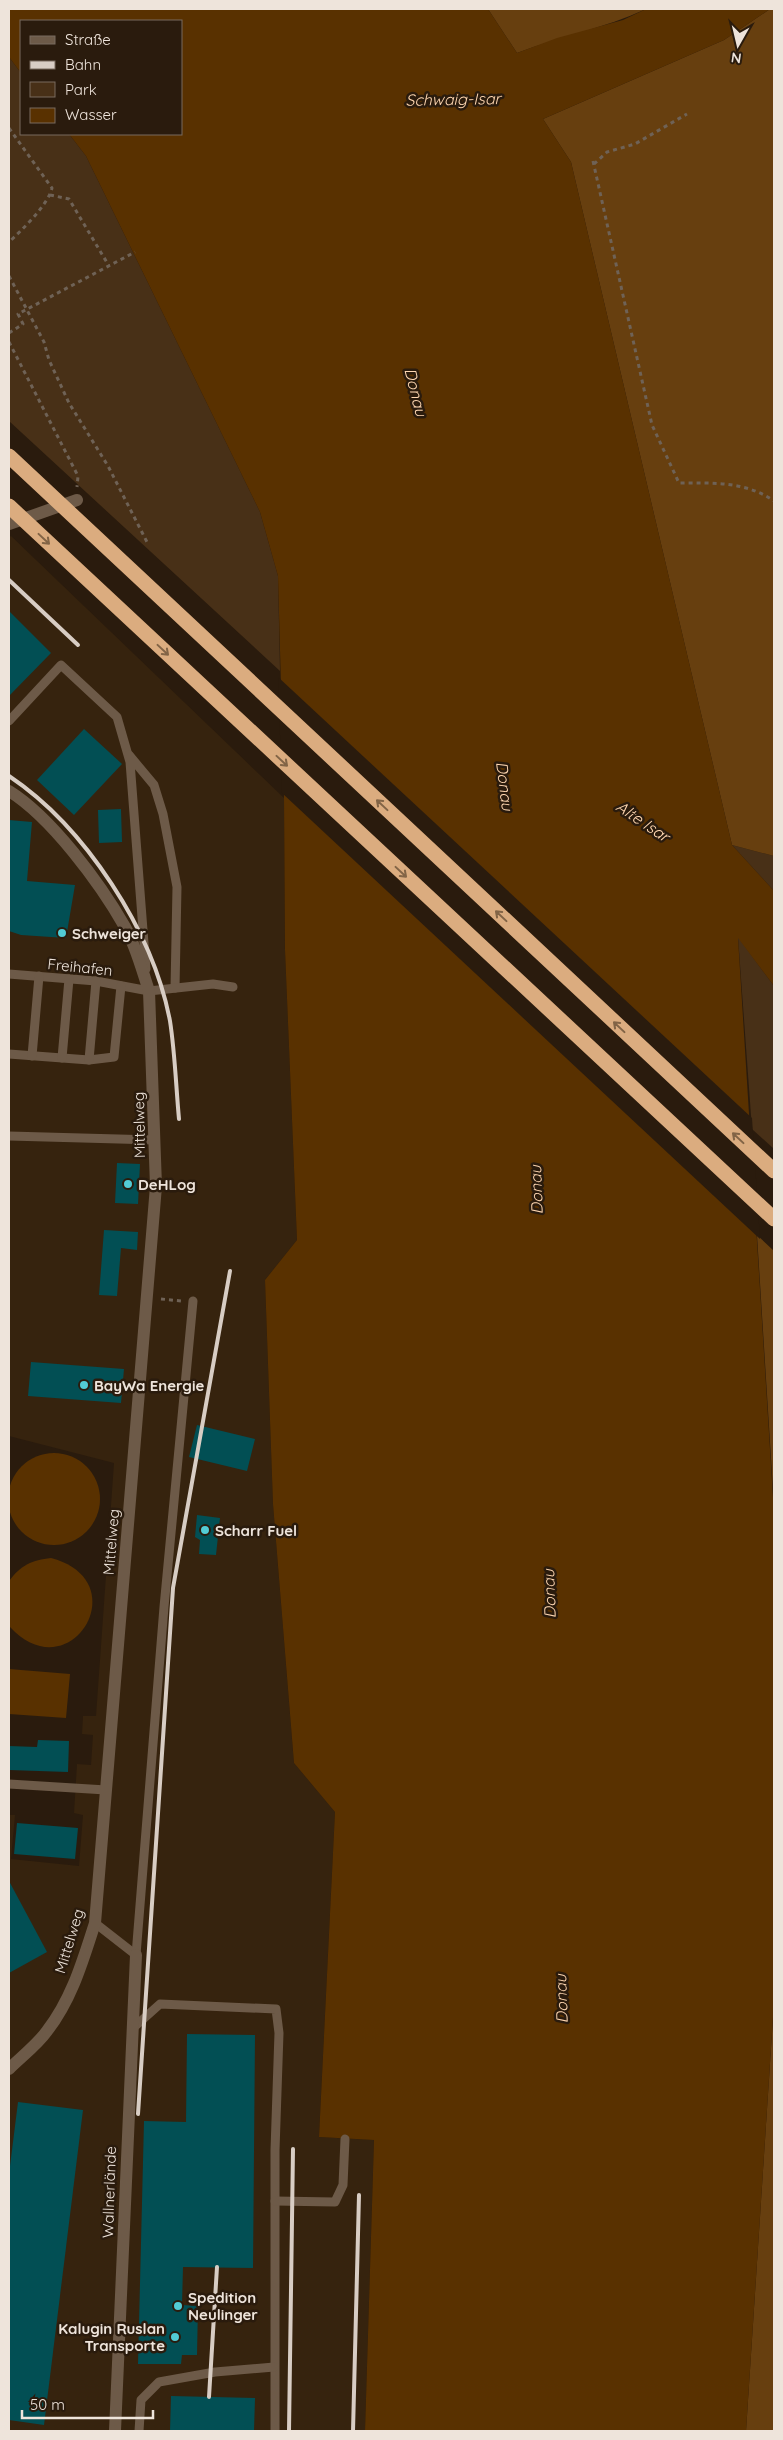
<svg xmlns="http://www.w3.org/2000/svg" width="783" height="2440" font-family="Quicksand,sans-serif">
  <rect width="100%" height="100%" fill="#2a1b0d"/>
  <!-- built -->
  <polygon fill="#36230e" points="11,536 284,798 285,950 297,1240 265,1280 273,1504 294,1763 335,1812 319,2137 374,2140 365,2431 9,2431 9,1815 15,1815 11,1859 79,1866 83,1815 74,1813 77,1764 91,1765 93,1735 82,1734 83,1716 96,1716 114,1463 9,1436 9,537"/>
  <!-- green -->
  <g fill="#483017">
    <polygon points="9,57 21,73 21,134 69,134 86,156 260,512 278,576 280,671 9,421"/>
    <polygon points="732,845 774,856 774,891"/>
    <polygon points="738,937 774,986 774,1149 752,1129"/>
  </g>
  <!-- forest -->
  <g fill="#673f0f">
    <path d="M488,9H646C605,28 559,37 517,53Z"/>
    <polygon points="770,9 774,9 774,856 732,845 571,162 543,119 724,40"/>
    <polygon points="757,1235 774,1251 774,1513 773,1490"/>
    <polygon points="774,2002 774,2431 746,2431"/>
  </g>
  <!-- water -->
  <g fill="#593100">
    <polygon points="9,9 488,9 517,53 557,38 623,20 646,9 770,9 724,40 543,119 571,162 732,845 774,891 774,986 738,938 774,1513 774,2002 746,2431 365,2431 374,2140 319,2137 335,1812 294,1763 273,1504 265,1280 297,1240 285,950 284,798 278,576 260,512 86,156 69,134 181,134 181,21 21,21 21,73 9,57"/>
    <circle cx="54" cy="1499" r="46"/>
    <path d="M51,1558C138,1581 70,1692 10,1627L9,1581C21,1565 32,1560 51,1558Z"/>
    <polygon points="9,1669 70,1674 66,1718 9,1714"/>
  </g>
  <!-- pier -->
  <polygon fill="#2a1b0d" points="278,677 752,1118 760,1239 282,793"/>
  <!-- building -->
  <g fill="#024f54">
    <polygon points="9,611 51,653 9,696"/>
    <polygon points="84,729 122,764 74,815 37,780"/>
    <polygon points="121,809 122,842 99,843 98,810"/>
    <polygon points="9,820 32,822 27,881 75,885 66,938 21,935 9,931"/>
    <polygon points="117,1163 140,1164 138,1204 115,1203"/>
    <polygon points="104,1230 138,1232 137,1250 121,1248 117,1296 99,1295"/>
    <polygon points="31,1362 124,1369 121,1403 28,1396"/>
    <polygon points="197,1425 255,1439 247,1471 189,1457"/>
    <polygon points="197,1515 220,1518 216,1555 199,1554 200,1540 195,1537"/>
    <polygon points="38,1740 69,1741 68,1772 9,1770 9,1746 37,1747"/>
    <polygon points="17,1823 78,1828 75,1859 14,1854"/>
    <polygon points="9,1881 47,1952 9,1973"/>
    <polygon points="187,2034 255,2035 253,2268 183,2267 182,2305 198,2306 197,2355 182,2355 181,2364 138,2364 144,2121 186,2122"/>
    <polygon points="18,2102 83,2110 44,2425 9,2420 9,2174"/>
    <polygon points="171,2396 255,2398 254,2431 170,2431"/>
  </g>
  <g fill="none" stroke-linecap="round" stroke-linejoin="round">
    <!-- path -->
    <g stroke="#6f6256" stroke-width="3" stroke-dasharray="4 4" stroke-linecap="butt">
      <path d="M9,128L52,188C48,205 22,230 9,242"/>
      <path d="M593,161L652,425L679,483C713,483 745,481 774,501"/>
      <polyline points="594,164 607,152 635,144 687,114"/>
      <polyline points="50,195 69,199 109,266"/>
      <polyline points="9,276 44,342 49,360 69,403 108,466 148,544"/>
      <polyline points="9,333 23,324 18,314 135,252"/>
      <polyline points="9,342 78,476 77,487"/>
      <polyline points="161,1299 182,1301"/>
    </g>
    <!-- lane -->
    <g stroke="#6d5a48" stroke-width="9">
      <polyline points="9,721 61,665 117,717 130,762 146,969"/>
      <polyline points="129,755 154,785 163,814 177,887 175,988"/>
      <polyline points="9,974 96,981 149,991 213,984 233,987"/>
      <polyline points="9,1054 89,1060 114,1057 121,986"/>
      <polyline points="32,1056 39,976"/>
      <polyline points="62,1058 69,979"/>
      <polyline points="89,1060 96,981"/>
      <polyline points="9,1136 155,1140"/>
      <polyline points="9,1784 106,1790"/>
      <polyline points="95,1923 136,1955"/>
      <polyline points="136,1955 164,1607 193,1301"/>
      <polyline points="132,2029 160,2004 276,2009 279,2033 275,2150 275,2431"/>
      <polyline points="275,2201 335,2202 343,2185 345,2139"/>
      <polyline points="139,2431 141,2400 159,2382 215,2372 274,2367"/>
    </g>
    <!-- street -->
    <g stroke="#6d5a48" stroke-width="12">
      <polyline points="9,524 77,500"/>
      <path d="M9,791C51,817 100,883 125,927C136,946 142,970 149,991L156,1186L95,1923C83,1960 72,1999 47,2031C37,2045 21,2057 9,2069"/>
      <polyline points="115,2431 136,1955"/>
    </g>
    <!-- rail -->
    <g stroke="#d8cdc4" stroke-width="4">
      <polyline points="9,580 78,645"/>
      <path d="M9,776C85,827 153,931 170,1021C175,1053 176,1087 179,1119"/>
      <polyline points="138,2114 173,1588 230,1271"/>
      <polyline points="209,2397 217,2267"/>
      <polyline points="289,2431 293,2149"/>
      <polyline points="353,2431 359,2195"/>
    </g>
    <!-- highway-bridge -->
    <g stroke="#dbac7f" stroke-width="15">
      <polyline points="9,456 774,1171"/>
      <polyline points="9,506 774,1219"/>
    </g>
  </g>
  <!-- one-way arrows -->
  <defs><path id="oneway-shaft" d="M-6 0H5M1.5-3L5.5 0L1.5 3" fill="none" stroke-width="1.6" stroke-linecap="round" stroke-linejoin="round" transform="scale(1.25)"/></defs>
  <g stroke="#826446">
    <use href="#oneway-shaft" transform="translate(44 539) rotate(43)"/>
    <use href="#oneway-shaft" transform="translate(163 650) rotate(43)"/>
    <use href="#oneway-shaft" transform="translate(282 761) rotate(43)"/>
    <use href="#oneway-shaft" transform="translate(382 805) rotate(-137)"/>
    <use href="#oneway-shaft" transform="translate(401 872) rotate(43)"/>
    <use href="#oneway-shaft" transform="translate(501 916) rotate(-137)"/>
    <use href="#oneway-shaft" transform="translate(619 1027) rotate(-137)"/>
    <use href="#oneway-shaft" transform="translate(738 1138) rotate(-137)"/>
  </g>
  <!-- markers -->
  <g fill="#52ccd5" stroke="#2a1b0d" stroke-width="2">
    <circle cx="62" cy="933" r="5"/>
    <circle cx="128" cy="1184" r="5"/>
    <circle cx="84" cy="1385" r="5"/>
    <circle cx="205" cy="1530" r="5"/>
    <circle cx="178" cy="2306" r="5"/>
    <circle cx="175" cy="2337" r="5"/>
  </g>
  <g text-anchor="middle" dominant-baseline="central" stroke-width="5" stroke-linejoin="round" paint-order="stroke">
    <!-- poi labels -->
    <g font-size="15" font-weight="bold" fill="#eee4db" stroke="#2a1b0d" text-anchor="start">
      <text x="72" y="933">Schweiger</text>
      <text x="138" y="1184">DeHLog</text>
      <text x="94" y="1385">BayWa Energie</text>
      <text x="215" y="1530">Scharr Fuel</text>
      <text x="188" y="2297">Spedition<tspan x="188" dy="17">Neulinger</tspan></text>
      <text x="165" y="2328" text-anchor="end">Kalugin Ruslan<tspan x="165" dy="17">Transporte</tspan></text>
    </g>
    <!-- street labels -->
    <g font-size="15" fill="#eee4db" stroke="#2a1b0d">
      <text transform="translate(80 967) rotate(6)">Freihafen</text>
      <text transform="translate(139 1125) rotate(-91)">Mittelweg</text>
      <text transform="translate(111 1542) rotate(-85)">Mittelweg</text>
      <text transform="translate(69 1941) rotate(-73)">Mittelweg</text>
      <text transform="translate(109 2192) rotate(-88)">Wallnerlände</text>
    </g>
    <!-- water labels -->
    <g font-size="16" font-style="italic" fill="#ffd7b1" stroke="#2a1b0d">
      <text transform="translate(453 99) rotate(-1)">Schwaig-Isar</text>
      <text transform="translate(416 392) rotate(76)">Donau</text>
      <text transform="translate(505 786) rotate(83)">Donau</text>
      <text transform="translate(643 821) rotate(34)">Alte Isar</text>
      <text transform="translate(536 1190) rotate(-92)">Donau</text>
      <text transform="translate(549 1594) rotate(-92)">Donau</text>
      <text transform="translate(561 1999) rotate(-92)">Donau</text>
    </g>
  </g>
  <!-- border -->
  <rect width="783" height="2440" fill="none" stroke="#eee4db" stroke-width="20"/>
  <!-- legend -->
  <rect x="20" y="20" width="162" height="115" fill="#2a1b0d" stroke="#786b5f"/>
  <rect x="30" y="36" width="25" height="8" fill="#6d5a48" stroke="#786b5f"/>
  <text x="65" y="45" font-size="15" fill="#eee4db">Straße</text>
  <rect x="30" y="61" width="25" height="8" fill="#d8cdc4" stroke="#786b5f"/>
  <text x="65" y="70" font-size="15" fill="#eee4db">Bahn</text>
  <rect x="30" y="82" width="25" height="15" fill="#483017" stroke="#786b5f"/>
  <text x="65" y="95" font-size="15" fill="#eee4db">Park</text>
  <rect x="30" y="108" width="25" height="15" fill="#593100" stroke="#786b5f"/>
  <text x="65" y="120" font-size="15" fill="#eee4db">Wasser</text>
  <!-- north arrow -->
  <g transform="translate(738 45) rotate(188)" stroke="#2a1b0d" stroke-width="4" paint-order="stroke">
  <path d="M0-4L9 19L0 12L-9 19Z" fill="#eee4db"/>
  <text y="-8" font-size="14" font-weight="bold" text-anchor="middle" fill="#eee4db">N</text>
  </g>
  <!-- scale -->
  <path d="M22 2410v8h131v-8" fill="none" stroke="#eee4db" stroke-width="2.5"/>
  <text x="30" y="2410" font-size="15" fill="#eee4db" stroke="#2a1b0d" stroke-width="4" paint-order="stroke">50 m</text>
</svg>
